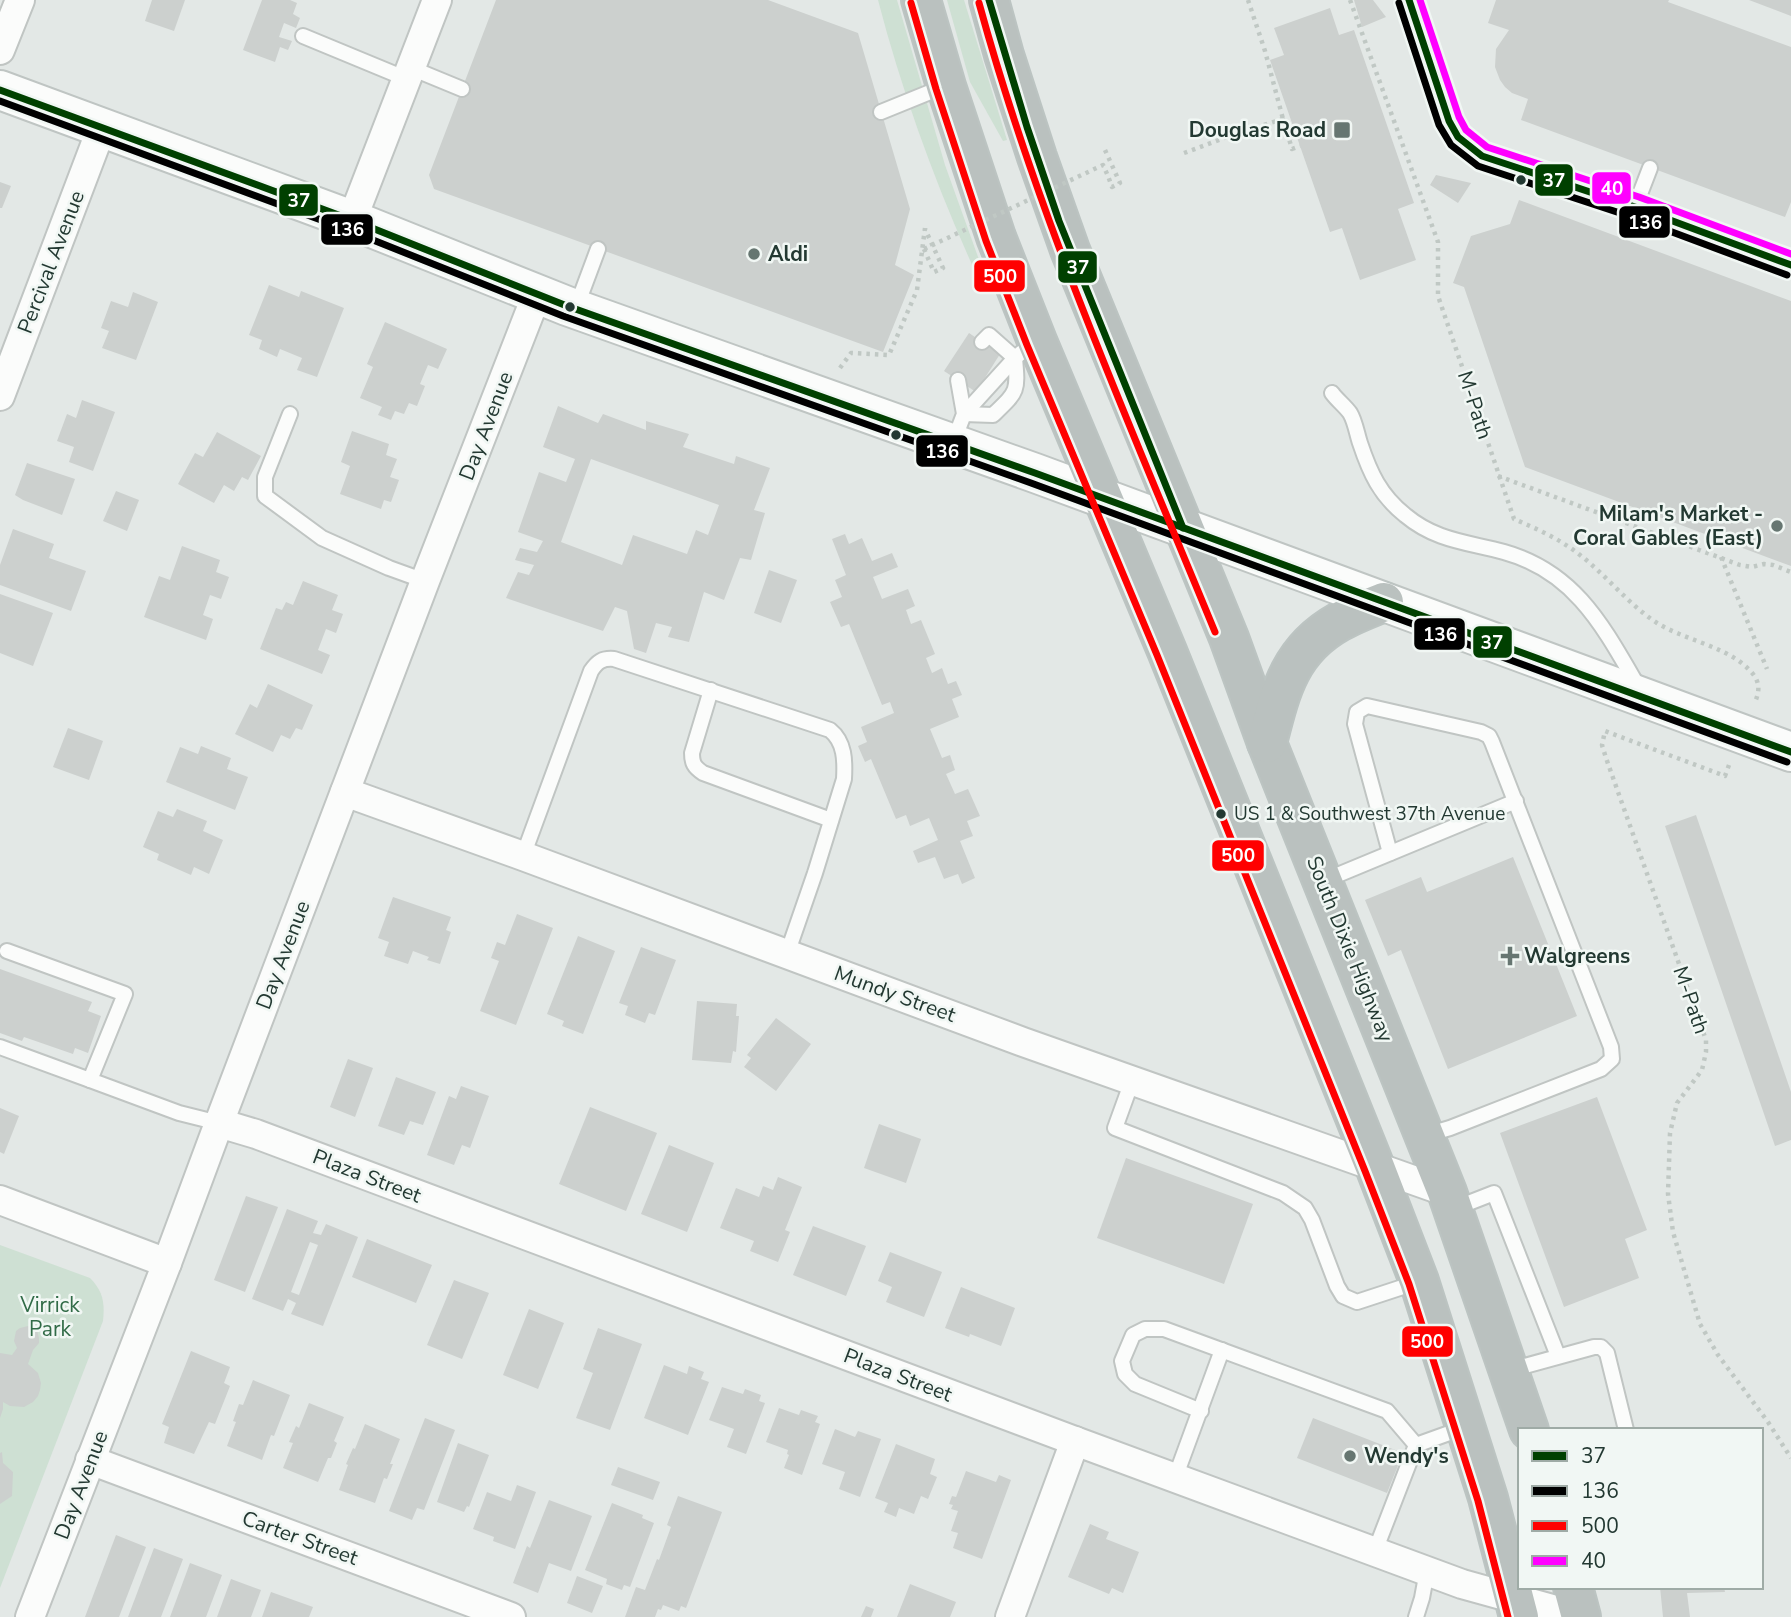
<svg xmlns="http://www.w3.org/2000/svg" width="1791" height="1617" font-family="'Nunito Sans',sans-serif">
  <rect width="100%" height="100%" fill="#e3e8e6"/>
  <!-- green -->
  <g fill="#cee0d3">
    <path d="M878,0H897L945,165L982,268L978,278C937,188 903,96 878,0Z"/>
    <polygon points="947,0 964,0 1007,140 1003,141 970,82"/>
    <path d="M0,1245L90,1278C103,1291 105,1303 103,1321L0,1588Z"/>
  </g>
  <!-- building -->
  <g fill="#ccd0ce" fill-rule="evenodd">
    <polygon points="152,0 185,0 174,31 145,21"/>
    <polygon points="262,0 290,0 297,3 293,14 300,18 296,28 284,23 279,37 292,41 288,50 280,47 275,62 243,50"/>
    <polygon points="496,0 768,0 858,33 910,209 895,265 914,275 883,352 434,189 429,175"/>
    <polygon points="1354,0 1373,0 1386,17 1362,27"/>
    <polygon points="1496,0 1669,0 1668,2 1791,47 1791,202 1785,217 1521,120 1528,99 1512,93 1505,87 1500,80 1495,67 1496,49 1509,30 1488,23"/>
    <polygon points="1749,0 1791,0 1791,16"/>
    <polygon points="1330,8 1339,35 1354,30 1414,203 1398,209 1416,260 1360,280 1342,228 1330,232 1270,60 1284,55 1274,28"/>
    <polygon points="1436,175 1471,183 1458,203 1430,185"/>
    <polygon points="0,182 11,186 2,208 0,208"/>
    <polygon points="1519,200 1791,301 1791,566 1525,467 1464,287 1453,283 1471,236 1510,224"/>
    <polygon points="269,285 299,297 301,291 344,308 317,377 297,370 302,358 280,349 277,357 259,349 262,340 249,335"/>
    <polygon points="133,292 158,302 136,360 102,348 109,331 101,328 111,301 128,307"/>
    <polygon points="385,322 447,349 438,369 428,365 420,384 425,386 417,406 409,403 404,414 395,411 391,420 378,415 382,407 360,398 373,367 367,364"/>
    <polygon points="969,333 1000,354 976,392 944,371"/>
    <polygon points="82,400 115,412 93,471 69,462 74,447 57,441 67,414 76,418"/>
    <path d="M558,406L598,423L603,414L646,430V421L689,434L683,447L734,464L736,456L770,468L754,510L765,513L751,560L740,558L724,600L704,592L689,642L668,637L672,627L656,623L646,653L634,649L627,611L615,607L603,631L506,598L518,572L529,575L534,565L515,560L520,548L537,552L543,541L518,532L539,472L566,482L575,459L543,447ZM591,459L719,505L708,535L696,530L687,554L633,535L622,565L561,542Z"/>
    <polygon points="352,431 389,444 386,455 397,459 390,477 399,480 391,502 384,500 381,509 340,494 350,466 341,462"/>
    <polygon points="217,432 261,456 248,480 242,477 234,491 224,485 214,503 178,484 195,453 203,457"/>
    <polygon points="27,463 75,479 62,515 23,500 15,495"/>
    <polygon points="116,491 139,500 127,531 103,521"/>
    <polygon points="13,529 54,544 49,558 86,571 71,611 0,585 0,565"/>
    <polygon points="845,534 849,544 862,538 872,561 892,553 898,567 873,577 882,599 908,589 915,606 906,610 911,624 921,620 935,654 926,658 932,673 942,668 948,684 956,681 962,695 952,699 959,717 930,729 942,758 950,755 955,770 946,774 955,794 968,789 980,816 967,821 973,836 960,841 975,878 962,884 958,874 944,879 935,857 918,863 913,851 938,840 929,818 910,826 906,815 896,819 871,759 865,762 858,746 867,742 861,727 894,713 890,702 882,705 849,624 841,627 830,602 842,597 835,580 846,575 832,539"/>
    <polygon points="182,546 220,560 216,572 229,577 221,599 210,595 203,615 213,619 206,640 144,617 159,576 170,580"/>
    <polygon points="769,570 797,580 781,623 754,613"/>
    <polygon points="303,581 338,595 332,610 343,614 336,633 326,629 318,650 330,655 322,674 260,649 276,608 282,610 286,602 293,605"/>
    <polygon points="0,594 53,613 33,666 0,653"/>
    <polygon points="268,684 313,705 302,730 296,728 290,739 281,735 273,752 235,734 250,704 257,708"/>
    <polygon points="68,728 103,741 89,780 53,767"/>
    <polygon points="201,746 231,758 227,769 248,777 235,810 166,782 180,747 198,754"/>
    <polygon points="177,809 207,821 203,831 223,840 209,874 194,867 191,875 157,860 159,854 143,847 158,811 173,817"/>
    <polygon points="1696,815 1791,1092 1791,1140 1775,1146 1665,826"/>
    <polygon points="1513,857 1577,1016 1448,1069 1401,950 1388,956 1365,900 1421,877 1427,892"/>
    <polygon points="393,897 451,917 446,930 451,932 440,964 427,960 429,957 413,951 408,964 384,956 389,942 378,938"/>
    <polygon points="517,914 553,928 516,1025 480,1011 499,961 491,958 497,942 505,945"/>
    <polygon points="578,936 615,951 583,1034 562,1026 564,1021 547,1014"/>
    <polygon points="641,947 676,960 655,1015 649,1013 645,1023 625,1015 628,1006 619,1003"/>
    <polygon points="0,969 92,1002 88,1011 101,1016 88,1053 75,1048 73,1054 24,1037 22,1041 0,1033"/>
    <polygon points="697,1001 737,1004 736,1016 739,1016 736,1052 733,1051 731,1063 692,1060"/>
    <polygon points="776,1018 811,1044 776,1091 744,1067 751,1058 747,1055"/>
    <polygon points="348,1059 373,1068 355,1117 330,1107"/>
    <polygon points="396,1077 436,1092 423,1125 410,1121 404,1135 378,1126"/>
    <polygon points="461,1086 489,1096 470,1148 462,1145 454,1165 427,1155 449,1096 456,1099"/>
    <polygon points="1597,1097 1647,1230 1625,1239 1639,1278 1564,1307 1500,1133"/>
    <polygon points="590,1107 657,1133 626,1211 559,1184"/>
    <polygon points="0,1108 19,1116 4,1154 0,1152"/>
    <polygon points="879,1124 921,1139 906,1183 864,1168"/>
    <polygon points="669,1145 714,1163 687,1232 641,1214"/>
    <polygon points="1126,1158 1253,1204 1224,1284 1097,1238"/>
    <polygon points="778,1177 802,1187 785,1230 790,1232 778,1262 750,1251 754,1241 720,1228 736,1188 759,1197 763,1186 773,1190"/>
    <polygon points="246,1196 278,1207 245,1292 214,1280"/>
    <path d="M287,1209L318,1221L313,1233L321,1235L326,1224L358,1237L323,1326L291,1314L296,1303L288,1299L283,1311L252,1299ZM310,1242L318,1245L299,1295L291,1292Z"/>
    <polygon points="813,1226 866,1246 846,1296 793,1275"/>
    <polygon points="367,1239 432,1265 416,1303 352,1277"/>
    <polygon points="890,1252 942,1272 924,1317 886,1302 892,1287 878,1281"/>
    <polygon points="454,1280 489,1293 462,1359 427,1345"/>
    <polygon points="961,1287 1015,1308 1001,1346 970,1334 969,1337 945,1328"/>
    <polygon points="529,1309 564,1323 538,1389 503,1375"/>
    <polygon points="28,1326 37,1330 39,1338 39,1343 33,1350 28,1364 38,1373 41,1383 40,1390 38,1396 33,1402 24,1407 10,1406 3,1402 3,1409 0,1418 0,1353 12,1355 17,1348 14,1341 16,1331 20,1328"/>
    <polygon points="598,1328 642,1344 610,1430 576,1418 593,1373 583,1369"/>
    <polygon points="191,1351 230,1367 224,1383 230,1386 215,1424 209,1422 194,1454 164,1443 169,1427 162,1424"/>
    <polygon points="664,1365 687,1374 689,1366 704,1372 701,1379 709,1382 688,1435 644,1418"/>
    <polygon points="253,1380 290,1395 274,1436 271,1435 262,1460 227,1446 236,1422 233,1421 239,1404 243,1405"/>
    <polygon points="722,1387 743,1394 745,1389 761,1395 759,1401 765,1403 746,1454 727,1447 734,1429 709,1420"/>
    <polygon points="309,1403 344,1417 334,1441 337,1443 331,1458 328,1458 318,1482 283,1468 293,1443 289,1442 296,1426 299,1428"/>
    <polygon points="779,1408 799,1415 801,1410 818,1416 815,1422 820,1424 802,1475 784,1468 789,1455 787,1454 788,1450 766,1442"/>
    <polygon points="425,1418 455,1430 424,1510 417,1508 412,1520 389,1511"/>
    <polygon points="1313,1418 1403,1453 1387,1493 1297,1458"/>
    <polygon points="365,1424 400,1439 390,1464 393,1464 387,1479 384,1478 375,1503 339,1490 348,1465 346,1464 353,1448 355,1449"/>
    <polygon points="835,1429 855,1437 858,1431 881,1439 860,1497 839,1489 845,1472 822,1464"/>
    <polygon points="458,1443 489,1455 469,1507 467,1506 464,1512 437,1502"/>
    <polygon points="896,1444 935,1459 930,1474 937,1477 928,1499 921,1496 914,1514 899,1508 896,1517 884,1512 888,1503 875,1498"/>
    <polygon points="2,1452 3,1463 13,1472 12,1496 0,1504 0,1453"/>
    <polygon points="618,1467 660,1482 653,1500 611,1485"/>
    <polygon points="966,1471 996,1482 999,1475 1011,1480 982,1559 953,1548 958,1533 951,1531 958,1511 951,1509 953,1505 949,1504 952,1496 956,1497"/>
    <polygon points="517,1485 536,1492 515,1549 493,1541 494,1537 473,1529 487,1492 511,1501"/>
    <polygon points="678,1496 722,1512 686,1608 681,1606 679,1611 663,1605 661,1610 658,1609 655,1617 625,1617 636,1587 645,1590 657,1559 659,1560 671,1527 667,1525"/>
    <polygon points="549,1500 592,1516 571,1571 549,1563 538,1593 513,1583 527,1546 530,1548"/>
    <polygon points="612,1503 643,1515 642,1518 654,1523 630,1587 624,1585 622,1590 606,1584 607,1579 585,1570"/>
    <polygon points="1090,1524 1109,1532 1106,1539 1139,1552 1123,1593 1112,1588 1109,1594 1068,1577"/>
    <polygon points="116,1535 146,1547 119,1617 85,1617"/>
    <polygon points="154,1548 183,1559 161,1617 128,1617"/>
    <polygon points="190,1563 222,1575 206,1617 170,1617"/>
    <polygon points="577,1576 603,1586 592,1613 567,1603"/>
    <polygon points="231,1579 261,1590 251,1617 217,1617"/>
    <polygon points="910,1584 956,1602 950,1617 897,1617"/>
    <polygon points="1660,1587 1724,1587 1725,1592 1687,1593 1690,1617 1663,1617"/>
    <polygon points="271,1592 313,1607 309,1617 262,1617"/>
    <polygon points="866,1606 874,1609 871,1617 861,1617"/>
  </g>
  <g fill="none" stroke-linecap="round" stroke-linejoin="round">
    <!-- lane casing -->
    <g stroke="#c0c5c3" stroke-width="18">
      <g id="lane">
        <polyline points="1409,0 1449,121 1458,137 1482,156 1635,207 1791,265"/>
        <polyline points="303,36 407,79"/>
        <polyline points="411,68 462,89"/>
        <polyline points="881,112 945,86"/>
        <polyline points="1635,207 1650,168"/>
        <polyline points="576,308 598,249"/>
        <polyline points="982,342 989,335 1015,358 1022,352"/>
        <path d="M1332,393C1337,400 1345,406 1350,413C1355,421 1357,434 1360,443C1370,473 1380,495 1405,515C1436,541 1467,542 1504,552C1576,572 1604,628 1639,688"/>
        <polyline points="290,414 265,477 265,496 322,538 389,568 425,581"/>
        <path d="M964,414L993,415C1018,391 1018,392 1015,358"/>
        <polyline points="964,414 1015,358"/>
        <polyline points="953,443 964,414 958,380"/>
        <path d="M711,690L692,753C692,763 694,767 703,773L831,820"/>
        <polyline points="1390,853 1355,724 1357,712 1367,706 1481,732 1489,736 1492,742 1611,1047 1612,1059 1601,1069 1450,1128 1426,1135"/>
        <path d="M523,856L591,671C597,662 602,658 614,659L830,730C845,742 845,761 844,779L815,873L787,954"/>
        <polyline points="1323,881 1516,801"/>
        <polyline points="7,951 125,994 90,1080 179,1113 219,1123"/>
        <polyline points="0,1047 90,1080"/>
        <polyline points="1132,1081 1115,1128 1283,1193 1305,1208 1312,1220 1337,1286 1343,1296 1357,1302 1418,1282"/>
        <polyline points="1453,1209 1494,1193 1558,1356"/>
        <polyline points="1510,1370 1594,1347 1601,1347 1607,1353 1626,1430"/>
        <polyline points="1201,1411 1135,1384 1125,1374 1122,1361 1133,1335 1145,1329 1164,1329 1387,1411 1416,1445"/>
        <polyline points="1175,1478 1222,1350"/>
        <polyline points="1375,1551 1416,1445 1466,1427"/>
        <polyline points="1416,1617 1422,1598 1427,1571"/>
      </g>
    </g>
    <!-- street casing -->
    <g stroke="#c0c5c3" stroke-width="32">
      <g id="street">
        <polyline points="0,50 20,0"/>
        <polyline points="352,220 437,0"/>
        <polyline points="0,396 102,127"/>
        <polyline points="345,792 523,856 1023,1042 1447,1192"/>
        <polyline points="219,1123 256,1134 1075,1441 1462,1584 1581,1617"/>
        <polyline points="0,1200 167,1263"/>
        <polyline points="90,1460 511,1617"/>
        <polyline points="30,1617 167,1263 219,1123 425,581 537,294"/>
        <polyline points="1010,1617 1075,1441"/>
      </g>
    </g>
    <!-- secondary casing -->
    <g stroke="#bfc5c3" stroke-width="42">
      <polyline id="secondary" points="0,90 352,220 567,306 1035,473 1791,752"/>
    </g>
    <!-- highway casing -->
    <g stroke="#bcc4c2" stroke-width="42">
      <g id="highway">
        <polyline points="921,0 946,86 996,237 1037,341 1167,651 1375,1167 1419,1281 1488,1498 1519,1617"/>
        <polyline points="989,0 1004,55 1037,157 1070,250 1229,638 1267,743 1447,1192 1529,1430"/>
        <path d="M1267,743C1280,692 1289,650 1339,622C1353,614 1369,608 1384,602"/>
        <polyline points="1573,1587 1581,1617"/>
      </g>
    </g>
    <!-- path -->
    <g stroke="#c0c8c4" stroke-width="4.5" stroke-dasharray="3.5 5" stroke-linecap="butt">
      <polyline points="1248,0 1265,51 1283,119"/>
      <path d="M1350,0L1438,242V296L1514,519C1537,529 1560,539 1580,555C1607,576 1628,604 1657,623C1683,639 1722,646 1744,665C1758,677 1762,686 1755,702"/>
      <polyline points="1264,125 1283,119 1292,149 1300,146"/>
      <polyline points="1105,150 1120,183 1112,187 1108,176"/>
      <polyline points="1184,153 1227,137"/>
      <polyline points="924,249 934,272 943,268 925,229"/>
      <polyline points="840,368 851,353 889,355 917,290 925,228"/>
      <polyline points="1498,476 1740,565 1752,567 1764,564 1773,565 1791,572"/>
      <polyline points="1721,557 1767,669"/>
      <polyline points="1729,765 1725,776 1605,731 1602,745 1606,758 1706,1040 1706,1052 1702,1070 1677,1103 1670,1133 1668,1194 1673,1232 1700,1324 1718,1355 1768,1422 1791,1458"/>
    </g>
    <!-- lane -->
    <use href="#lane" stroke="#fbfcfb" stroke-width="14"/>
    <!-- street -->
    <use href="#street" stroke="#fbfcfb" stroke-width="28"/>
    <!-- secondary -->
    <use href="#secondary" stroke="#fbfcfb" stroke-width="38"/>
    <!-- highway -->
    <use href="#highway" stroke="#bac1bf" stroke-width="38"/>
    <!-- path-bridge -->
    <polyline stroke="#c0c8c4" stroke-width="4.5" stroke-dasharray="3.5 5" stroke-linecap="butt" points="924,249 1103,165 1108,176"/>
    <!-- bus-1 casing -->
    <g stroke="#f1f7f4" stroke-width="12">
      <g id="bus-1">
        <polyline points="989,0 1027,127 1059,221 1183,528"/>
        <polyline points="1409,0 1449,121 1458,137 1482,156 1635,207 1791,265"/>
        <polyline points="0,90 352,220 567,306 1035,473 1791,752"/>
      </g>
    </g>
    <!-- bus-2 casing -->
    <g stroke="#f1f7f4" stroke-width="12">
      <g id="bus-2">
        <polyline points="1399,3 1439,125 1451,145 1478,166 1632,217 1787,275"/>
        <polyline points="0,101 348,230 563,316 1031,483 1787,762"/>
      </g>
    </g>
    <!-- bus-3 casing -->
    <g stroke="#f1f7f4" stroke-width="12">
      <g id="bus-3">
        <polyline points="911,3 936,89 986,241 1027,345 1157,655 1365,1171 1409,1284 1478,1501 1508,1617"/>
        <path d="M979,3C1038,219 1130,425 1215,632"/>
      </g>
    </g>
    <!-- bus-4 casing -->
    <g stroke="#f1f7f4" stroke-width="12">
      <polyline id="bus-4" points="1420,0 1459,117 1466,130 1487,147 1639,197 1791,254"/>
    </g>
    <!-- bus-1 -->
    <use href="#bus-1" stroke="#004000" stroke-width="7"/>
    <!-- bus-2 -->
    <use href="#bus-2" stroke="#000" stroke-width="7"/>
    <!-- bus-3 -->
    <use href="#bus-3" stroke="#f00" stroke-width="7"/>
    <!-- bus-4 -->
    <use href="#bus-4" stroke="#f0f" stroke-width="7"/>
  </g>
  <!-- markers -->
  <g fill="#667671" stroke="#f1f7f4" stroke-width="2.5">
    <rect x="1333" y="121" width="18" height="18" rx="3.5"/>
    <circle cx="754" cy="254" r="7"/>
    <circle cx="1777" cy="526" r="7"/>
    <path d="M1506.5 945.5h7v7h7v7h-7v7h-7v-7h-7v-7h7z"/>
    <circle cx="1350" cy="1456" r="7"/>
  </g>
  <g fill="#233932" stroke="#f1f7f4" stroke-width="2.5">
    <circle cx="1521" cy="180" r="6"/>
    <circle cx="570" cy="307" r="6"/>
    <circle cx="896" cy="435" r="6"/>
    <circle cx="1221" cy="814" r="6"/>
  </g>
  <g text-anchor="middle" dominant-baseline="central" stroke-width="5" stroke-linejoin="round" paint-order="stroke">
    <!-- bus labels -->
    <g font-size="19" fill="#233932" stroke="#f1f7f4" text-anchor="start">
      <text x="1234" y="814">US 1 &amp; Southwest 37th Avenue</text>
    </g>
    <!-- poi labels -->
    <g font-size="21" font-weight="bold" fill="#233932" stroke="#f1f7f4" text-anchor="start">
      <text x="1326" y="130" text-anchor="end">Douglas Road</text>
      <text x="768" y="254">Aldi</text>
      <text x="1763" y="514" text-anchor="end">Milam's Market -<tspan x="1763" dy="24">Coral Gables (East)</tspan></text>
      <text x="1524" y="956">Walgreens</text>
      <text x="1364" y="1456">Wendy's</text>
    </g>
    <!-- street labels -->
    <g font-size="21" fill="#233932" stroke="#f1f7f4">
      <text transform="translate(51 262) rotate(-69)">Percival Avenue</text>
      <text transform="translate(1475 405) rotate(72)">M-Path</text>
      <text transform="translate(486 426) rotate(-69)">Day Avenue</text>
      <text transform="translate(1350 949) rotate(68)">South Dixie Highway</text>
      <text transform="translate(283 955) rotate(-69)">Day Avenue</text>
      <text transform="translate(895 994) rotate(20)">Mundy Street</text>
      <text transform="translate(1691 1000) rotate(71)">M-Path</text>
      <text transform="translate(367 1176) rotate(21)">Plaza Street</text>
      <text transform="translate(898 1375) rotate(21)">Plaza Street</text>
      <text transform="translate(81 1485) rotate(-69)">Day Avenue</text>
      <text transform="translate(300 1538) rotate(20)">Carter Street</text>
    </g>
    <!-- park labels -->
    <g font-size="21" fill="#316b47" stroke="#f1f7f4">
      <text x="50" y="1305">Virrick<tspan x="50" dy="24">Park</tspan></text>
    </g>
  </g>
  <g stroke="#f1f7f4" stroke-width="2.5">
    <rect x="1534" y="163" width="40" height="34" rx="7" fill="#004000"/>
    <rect x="1591" y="171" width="41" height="34" rx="7" fill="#f0f"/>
    <rect x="278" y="183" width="41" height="34" rx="7" fill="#004000"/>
    <rect x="1618" y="205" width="53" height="34" rx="7" fill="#000"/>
    <rect x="320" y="213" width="54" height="33" rx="7" fill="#000"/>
    <rect x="1057" y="250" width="41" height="34" rx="7" fill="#004000"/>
    <rect x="973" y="259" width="53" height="34" rx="7" fill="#f00"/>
    <rect x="915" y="434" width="54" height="34" rx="7" fill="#000"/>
    <rect x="1413" y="617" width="53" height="34" rx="7" fill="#000"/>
    <rect x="1472" y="625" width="41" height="34" rx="7" fill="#004000"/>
    <rect x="1211" y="839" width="54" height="33" rx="7" fill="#f00"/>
    <rect x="1401" y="1325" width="53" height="33" rx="7" fill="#f00"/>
  </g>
  <g font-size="19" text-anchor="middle" font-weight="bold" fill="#fff">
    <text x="1554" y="187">37</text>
    <text x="1612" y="195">40</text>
    <text x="299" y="207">37</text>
    <text x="1645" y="229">136</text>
    <text x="347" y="236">136</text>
    <text x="1078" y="274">37</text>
    <text x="1000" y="283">500</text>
    <text x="942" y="458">136</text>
    <text x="1440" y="641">136</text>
    <text x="1492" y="649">37</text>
    <text x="1238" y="862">500</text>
    <text x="1427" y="1348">500</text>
  </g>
  <!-- legend -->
  <rect x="1518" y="1428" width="245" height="161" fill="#f1f7f4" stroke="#9faba6" stroke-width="2"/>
  <rect x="1532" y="1451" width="35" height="10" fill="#004000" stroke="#9faba6" stroke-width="2"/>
  <text x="1581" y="1463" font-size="21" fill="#233932">37</text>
  <rect x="1532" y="1486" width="35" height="10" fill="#000000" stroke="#9faba6" stroke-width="2"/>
  <text x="1581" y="1498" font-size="21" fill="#233932">136</text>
  <rect x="1532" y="1521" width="35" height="10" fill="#ff0000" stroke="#9faba6" stroke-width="2"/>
  <text x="1581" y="1533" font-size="21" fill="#233932">500</text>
  <rect x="1532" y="1556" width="35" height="10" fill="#ff00ff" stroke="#9faba6" stroke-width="2"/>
  <text x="1581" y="1568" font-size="21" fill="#233932">40</text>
</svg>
